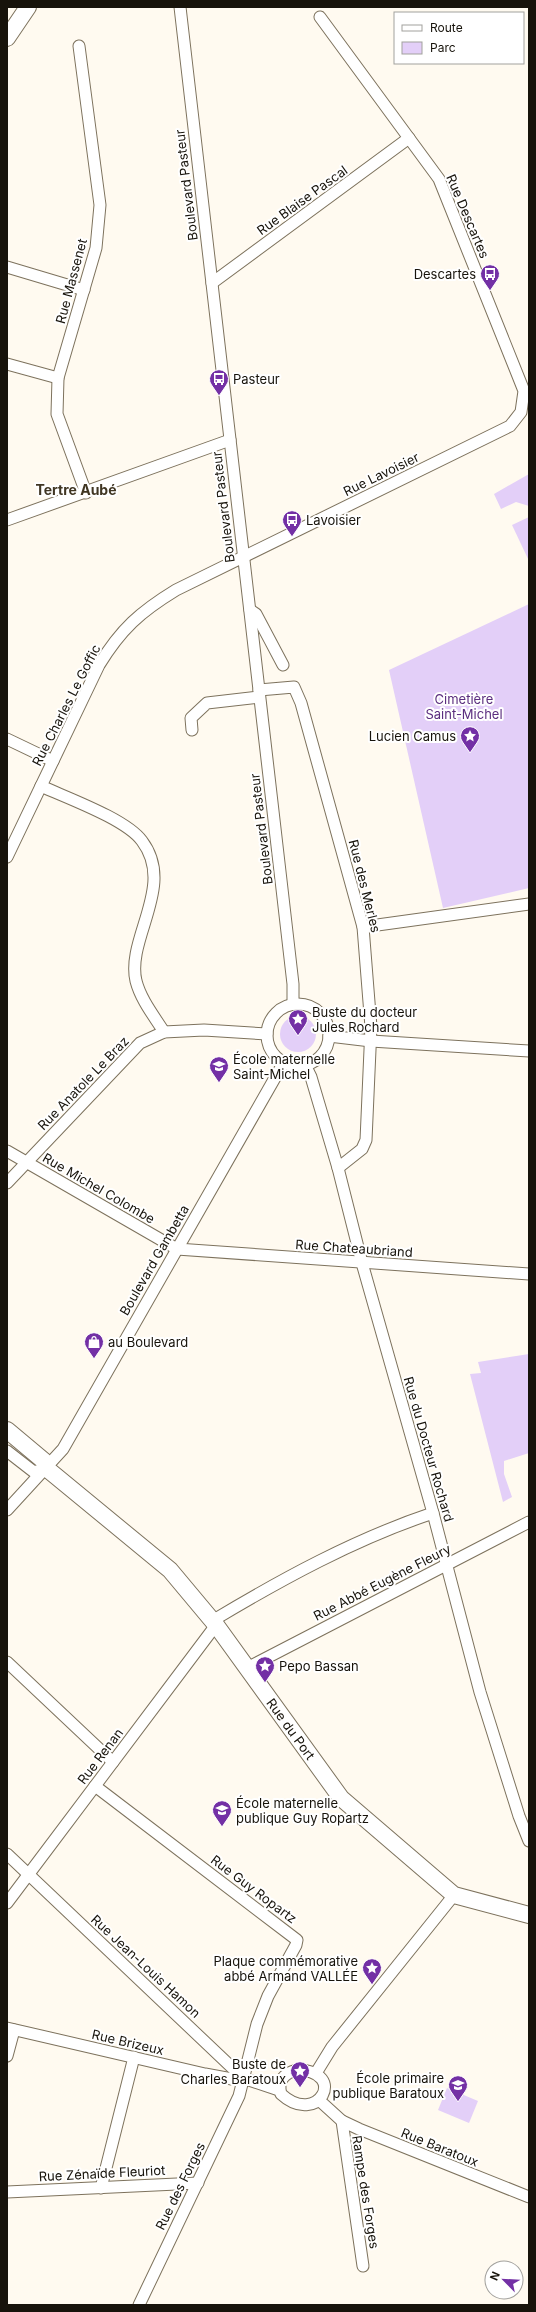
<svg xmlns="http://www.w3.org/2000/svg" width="536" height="2312" font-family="Inter,sans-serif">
  <rect width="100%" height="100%" fill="#fffaf0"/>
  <!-- green -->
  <g fill="#e3cff8">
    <polygon points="529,474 529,506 516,502 501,509 494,494"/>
    <polygon points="529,517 529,561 512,525"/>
    <polygon points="529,604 529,888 443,908 389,670"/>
    <circle cx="298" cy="1034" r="18"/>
    <polygon points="529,1354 529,1453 504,1461 504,1474 512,1497 503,1502 470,1374 481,1373 478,1362"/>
    <polygon points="447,2088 478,2101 469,2123 438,2110"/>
  </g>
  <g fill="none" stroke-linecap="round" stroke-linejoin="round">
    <!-- street casing -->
    <g stroke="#7d725d" stroke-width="13">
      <g id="street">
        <polyline points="180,7 293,984 293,1004"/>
        <polyline points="79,46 100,205 96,248 58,378 57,414 86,493"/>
        <polyline points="7,267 84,290"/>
        <polyline points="212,283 409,138"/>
        <polyline points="7,364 58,378"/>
        <polyline points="7,520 230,440"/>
        <polyline points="250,610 256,614 283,665"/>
        <polyline points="259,690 294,687 301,703 363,927 371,1027 366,1140 362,1149 338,1168"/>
        <polyline points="192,730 191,718 207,703 259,697"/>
        <polyline points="7,739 53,761"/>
        <path d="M41,786C67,798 126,819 142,841C176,886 126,938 136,981C141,1000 154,1016 164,1032"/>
        <path d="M7,857L99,665C121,629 140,612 176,590L510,426L521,412L524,391L439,179L320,17"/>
        <polyline points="363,927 529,904"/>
        <circle cx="298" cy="1035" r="31"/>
        <polyline points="329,1036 371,1041 529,1051"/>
        <polyline points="305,1065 311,1077 338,1168 362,1263 433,1513 480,1692 519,1816 529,1841"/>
        <polyline points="7,1151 177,1249 529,1274"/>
        <polyline points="7,1183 140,1043 164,1032 204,1030 267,1034"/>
        <polyline points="7,1451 34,1472 46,1468"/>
        <polyline points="7,1510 63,1449 284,1062"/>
        <path d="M212,1621C282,1579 355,1539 433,1513"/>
        <polyline points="7,1662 113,1762"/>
        <polyline points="247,1668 529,1522"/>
        <polyline points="95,1786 297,1940 296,1945 268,1996 257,2024 239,2096 139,2305"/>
        <polyline points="7,1854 243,2078 279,2090"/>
        <polyline points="7,1903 216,1625"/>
        <polyline points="7,2028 205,2074 232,2079 243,2078"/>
        <polyline points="7,2056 14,2030"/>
        <path d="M297,2070C349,2071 318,2128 281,2094C277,2081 284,2073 297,2070Z"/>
        <polyline points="316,2073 332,2047 454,1895"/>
        <polyline points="320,2101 342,2121 359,2129 529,2197"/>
        <polyline points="342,2121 363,2266"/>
        <polyline points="101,2188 134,2057"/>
        <polyline points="7,2192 198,2183"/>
      </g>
    </g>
    <!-- secondary casing -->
    <g stroke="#7d725d" stroke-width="18">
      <g id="secondary">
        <polyline points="7,38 28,7"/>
        <polyline points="7,1430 44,1461 46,1468 57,1477 170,1570 216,1625 341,1798 454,1895 529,1915"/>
      </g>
    </g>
    <!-- street -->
    <use href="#street" stroke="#fff" stroke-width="11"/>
    <!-- secondary -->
    <use href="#secondary" stroke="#fff" stroke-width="16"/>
  </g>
  <!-- icons -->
  <defs>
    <g id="bus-pin" transform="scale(1)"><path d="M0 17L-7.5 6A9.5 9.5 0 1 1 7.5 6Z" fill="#7330a5" stroke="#fff"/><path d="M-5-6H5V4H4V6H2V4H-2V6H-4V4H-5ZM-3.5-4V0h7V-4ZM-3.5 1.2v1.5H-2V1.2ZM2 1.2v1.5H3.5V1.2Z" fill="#fff"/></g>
    <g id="sight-pin" transform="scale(1)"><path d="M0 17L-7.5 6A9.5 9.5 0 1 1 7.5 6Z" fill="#7330a5" stroke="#fff"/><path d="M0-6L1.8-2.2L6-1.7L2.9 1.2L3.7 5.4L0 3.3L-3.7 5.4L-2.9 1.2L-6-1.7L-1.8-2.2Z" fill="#fff"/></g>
    <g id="school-pin" transform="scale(1)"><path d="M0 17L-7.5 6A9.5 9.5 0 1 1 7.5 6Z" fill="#7330a5" stroke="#fff"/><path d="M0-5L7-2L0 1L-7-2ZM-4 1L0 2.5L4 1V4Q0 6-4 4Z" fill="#fff"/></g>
    <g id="shop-pin" transform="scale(1)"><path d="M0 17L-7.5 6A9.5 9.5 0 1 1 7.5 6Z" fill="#7330a5" stroke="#fff"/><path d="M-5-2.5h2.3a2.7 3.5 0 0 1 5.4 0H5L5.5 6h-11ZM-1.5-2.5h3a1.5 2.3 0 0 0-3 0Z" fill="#fff"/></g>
  </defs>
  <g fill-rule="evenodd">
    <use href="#bus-pin" x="490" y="274"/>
    <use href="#bus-pin" x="219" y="379"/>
    <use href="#bus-pin" x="292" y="520"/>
    <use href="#sight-pin" x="470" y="736"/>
    <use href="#sight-pin" x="298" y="1019"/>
    <use href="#school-pin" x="219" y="1066"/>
    <use href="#shop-pin" x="94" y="1342"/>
    <use href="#sight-pin" x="265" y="1666"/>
    <use href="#school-pin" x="222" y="1810"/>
    <use href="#sight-pin" x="372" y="1968"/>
    <use href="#sight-pin" x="300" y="2071"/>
    <use href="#school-pin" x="458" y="2085"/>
  </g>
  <g text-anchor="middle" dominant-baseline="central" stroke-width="4" stroke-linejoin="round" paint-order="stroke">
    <!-- street labels -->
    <g font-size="13" fill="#17130b" stroke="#fff">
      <text transform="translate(186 185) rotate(-97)">Boulevard Pasteur</text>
      <text transform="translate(302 200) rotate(-36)">Rue Blaise Pascal</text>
      <text transform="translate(468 216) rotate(67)">Rue Descartes</text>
      <text transform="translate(71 281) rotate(-75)">Rue Massenet</text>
      <text transform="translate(381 474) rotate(-26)">Rue Lavoisier</text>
      <text transform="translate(223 507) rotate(-97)">Boulevard Pasteur</text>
      <text transform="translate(66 705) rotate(-63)">Rue Charles Le Goffic</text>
      <text transform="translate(261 829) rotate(-97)">Boulevard Pasteur</text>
      <text transform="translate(365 886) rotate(76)">Rue des Merles</text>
      <text transform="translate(83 1083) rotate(-46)">Rue Anatole Le Braz</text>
      <text transform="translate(99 1188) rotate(30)">Rue Michel Colombe</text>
      <text transform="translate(354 1248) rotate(4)">Rue Chateaubriand</text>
      <text transform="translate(154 1260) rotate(-60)">Boulevard Gambetta</text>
      <text transform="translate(429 1449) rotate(74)">Rue du Docteur Rochard</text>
      <text transform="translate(382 1582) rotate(-27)">Rue Abbé Eugène Fleury</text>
      <text transform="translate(291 1729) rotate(54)">Rue du Port</text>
      <text transform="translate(100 1756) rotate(-53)">Rue Renan</text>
      <text transform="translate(254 1889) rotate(37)">Rue Guy Ropartz</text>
      <text transform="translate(146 1966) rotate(43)">Rue Jean-Louis Hamon</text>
      <text transform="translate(128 2042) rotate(13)">Rue Brizeux</text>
      <text transform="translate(440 2147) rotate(22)">Rue Baratoux</text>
      <text transform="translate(102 2173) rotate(-3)">Rue Zénaïde Fleuriot</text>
      <text transform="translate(180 2186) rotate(-64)">Rue des Forges</text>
      <text transform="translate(366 2192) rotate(81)">Rampe des Forges</text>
    </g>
    <!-- poi labels -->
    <g font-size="13" fill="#17130b" stroke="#fff" text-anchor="start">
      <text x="476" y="274" text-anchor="end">Descartes</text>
      <text x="233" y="379">Pasteur</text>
      <text x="306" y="520">Lavoisier</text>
      <text x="456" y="736" text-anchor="end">Lucien Camus</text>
      <text x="312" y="1012">Buste du docteur<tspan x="312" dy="15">Jules Rochard</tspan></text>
      <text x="233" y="1059">École maternelle<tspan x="233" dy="15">Saint-Michel</tspan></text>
      <text x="108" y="1342">au Boulevard</text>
      <text x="279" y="1666">Pepo Bassan</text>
      <text x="236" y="1803">École maternelle<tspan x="236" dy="15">publique Guy Ropartz</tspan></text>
      <text x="358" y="1961" text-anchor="end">Plaque commémorative<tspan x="358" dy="15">abbé Armand VALLÉE</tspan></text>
      <text x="286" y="2064" text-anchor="end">Buste de<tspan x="286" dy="15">Charles Baratoux</tspan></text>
      <text x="444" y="2078" text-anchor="end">École primaire<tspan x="444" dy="15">publique Baratoux</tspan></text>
    </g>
    <!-- park labels -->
    <g font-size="13" fill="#5b2e7f" stroke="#fff">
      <text x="464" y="699">Cimetière<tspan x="464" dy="15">Saint-Michel</tspan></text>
    </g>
    <!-- neighbourhood labels -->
    <g font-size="14" font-weight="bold" fill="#403623" stroke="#fff">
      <text x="76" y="489">Tertre Aubé</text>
    </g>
  </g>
  <!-- border -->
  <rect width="536" height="2312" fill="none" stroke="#17130b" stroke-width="16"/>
  <!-- legend -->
  <rect x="394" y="12" width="130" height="52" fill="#ffffff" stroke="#a2a19d"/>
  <rect x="402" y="25" width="20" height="6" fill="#ffffff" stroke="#a2a19d"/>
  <text x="430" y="32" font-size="12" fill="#17130b">Route</text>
  <rect x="402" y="42" width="20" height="12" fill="#e3cff8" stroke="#a2a19d"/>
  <text x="430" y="52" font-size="12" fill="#17130b">Parc</text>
  <!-- north arrow -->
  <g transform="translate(504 2280) rotate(294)"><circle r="19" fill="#ffffff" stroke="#a2a19d"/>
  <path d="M0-3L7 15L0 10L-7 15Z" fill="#7330a5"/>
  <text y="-6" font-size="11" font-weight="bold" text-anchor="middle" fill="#17130b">N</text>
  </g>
</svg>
